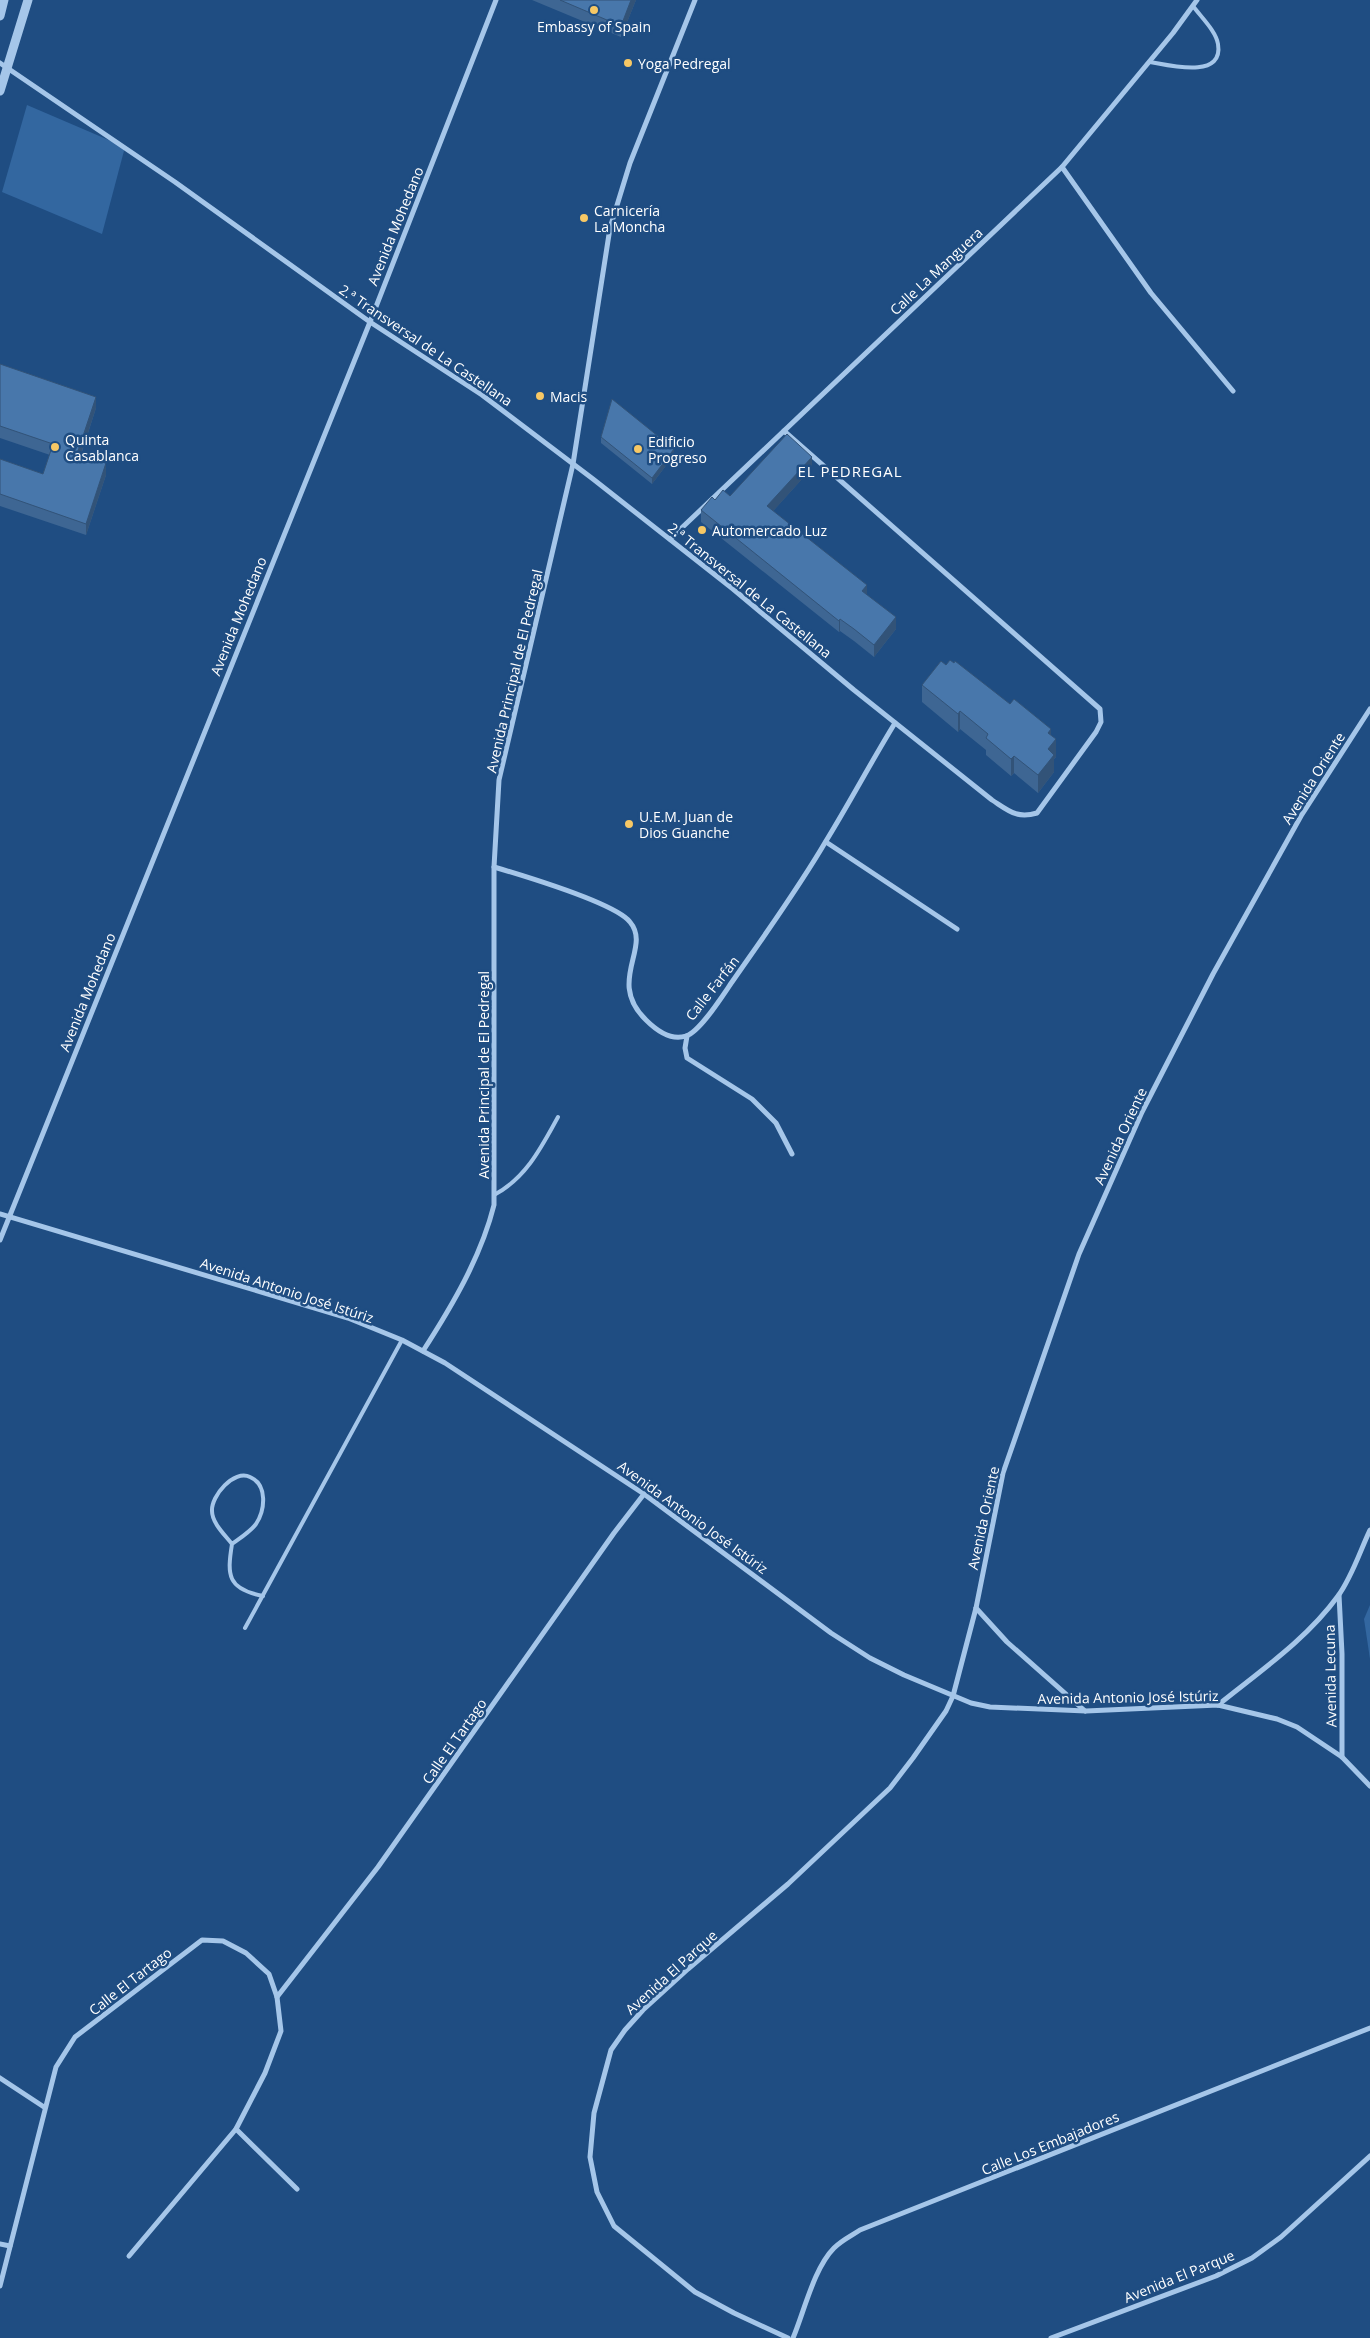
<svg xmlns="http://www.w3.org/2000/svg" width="1370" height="2338" font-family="'Open Sans',sans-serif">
  <rect width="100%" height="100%" fill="#1f4d82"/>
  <!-- green -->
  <g fill="#3367a0">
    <polygon points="27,105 125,147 102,234 2,192"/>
    <polygon points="1370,1605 1370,1659 1364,1619"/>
  </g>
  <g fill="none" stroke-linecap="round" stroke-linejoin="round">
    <!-- service -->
    <g stroke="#a5c6e9" stroke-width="4">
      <path d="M1150,62C1168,65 1224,80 1218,44C1216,31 1201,17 1193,6"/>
      <path d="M494,1195C526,1178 541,1148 558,1117"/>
      <path d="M232,1544C225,1535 212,1523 212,1511C211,1496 234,1469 250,1477C268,1485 265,1510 256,1524C250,1532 240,1538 232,1544C227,1575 227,1589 263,1596"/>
      <polyline points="245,1628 402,1340"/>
    </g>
    <!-- minor -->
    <g stroke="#a5c6e9" stroke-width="5">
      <path d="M0,63L175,182L370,322L482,395L593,479L733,589L854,690L992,800C1009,811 1017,819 1037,813L1096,732L1101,722L1100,709L784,431"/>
      <polyline points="1062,167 1151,293 1233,391"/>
      <polyline points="670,539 1062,167 1173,33 1197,0"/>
      <polyline points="826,842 957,929"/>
      <path d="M494,867C521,875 615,903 630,922C652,948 606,981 646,1020C656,1030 671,1041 686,1036C700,1032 723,995 732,982C764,936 798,889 826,841C850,802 871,762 895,723"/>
      <polyline points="687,1036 685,1048 687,1058 752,1099 776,1123 792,1154"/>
      <polyline points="0,1214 348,1318 402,1340 445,1363 644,1494 831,1633 870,1658 904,1675 971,1703 990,1707 1086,1711 1218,1705 1277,1719 1297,1727 1342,1757 1370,1786"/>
      <polyline points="0,1240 370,322 496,0"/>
      <path d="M423,1351C452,1306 481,1257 494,1205V867L499,780L573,464L610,228L630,163L695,0"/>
      <polyline points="1339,1595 1342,1654 1342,1757"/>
      <polyline points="976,1608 1007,1642 1085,1711"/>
      <path d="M1218,1705C1260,1671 1306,1640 1338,1596C1352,1577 1360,1551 1370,1530"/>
      <polyline points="277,1997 378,1867 614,1533 644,1494"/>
      <polyline points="0,2078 44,2107"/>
      <polyline points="0,2244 10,2246"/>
      <polyline points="129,2256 236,2129"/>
      <polyline points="0,2286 56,2067 75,2037 202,1940 223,1941 246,1953 269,1974 277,1997 281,2031 265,2073 236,2129 297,2189"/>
      <polyline points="788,2338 734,2313 695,2292 614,2226 597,2192 590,2157 594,2113 611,2050 625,2030 643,2010 688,1969 788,1884 890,1788 913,1758 946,1711 953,1696 976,1608 1003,1473 1079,1254 1142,1112 1213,974 1301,816 1370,709"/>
      <path d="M793,2338C804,2312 814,2268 834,2248C842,2240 851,2236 860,2230L1370,2028"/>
      <polyline points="1051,2338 1216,2276 1252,2258 1281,2237 1370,2156"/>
    </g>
    <!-- tertiary -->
    <g stroke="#a5c6e9" stroke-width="9">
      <polyline points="0,16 4,0"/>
      <polyline points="0,91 28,0"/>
    </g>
  </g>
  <!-- wall -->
  <g fill="#3e6693">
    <polygon points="532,0 636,0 621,37"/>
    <polygon points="0,364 96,408 81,455 106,475 86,535 0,506 0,459 43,474 50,455 0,438"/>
    <polygon points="601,437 674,455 652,484 601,443"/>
    <polygon points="812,468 773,511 867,595 896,629 874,657 854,641 840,631 839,632 701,522 701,510 715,500 730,496"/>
    <polygon points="946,665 1051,735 1056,757 1054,759 1054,772 1038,793 1014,773 1011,776 986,755 986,750 960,729 958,732 922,702 922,685"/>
  </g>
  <!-- shaded-wall -->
  <g fill="#325378">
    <polygon points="631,0 636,0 621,37 621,26"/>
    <polygon points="96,397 96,408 77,466 77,454"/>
    <polygon points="674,449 674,455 652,484 652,478"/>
    <polygon points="812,457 812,468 767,518 767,506"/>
    <polygon points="106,463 106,475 86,535 86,524"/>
    <polygon points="867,585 867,596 862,591"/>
    <polygon points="896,617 896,629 874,657 874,645"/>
    <polygon points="840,619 840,631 839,632 839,621"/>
    <polygon points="960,711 960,729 958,732 958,714"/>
    <polygon points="1051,729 1051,745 1056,739 1056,757 1054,759 1054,772 1038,793 1038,775 1048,733"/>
    <polygon points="1014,756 1014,773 1011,776 1011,759"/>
  </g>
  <!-- building -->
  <g fill="#4877ab" stroke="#325378">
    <polygon points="560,0 631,0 621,26"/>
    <polygon points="0,364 96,397 77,454 106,463 86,524 0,494 0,459 43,474 53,444 0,426"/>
    <polygon points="612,399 674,449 652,478 601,437"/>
    <polygon points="787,434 812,457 767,506 867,585 862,591 896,617 874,645 854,629 840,619 839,621 701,510 712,497 715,500 723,490 730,496"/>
    <polygon points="950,660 954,663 955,661 1010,704 1014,699 1051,729 1048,733 1056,739 1048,749 1054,755 1038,775 1014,756 1011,759 986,738 988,734 960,711 958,714 922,685 941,661 946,665"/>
  </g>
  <!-- markers -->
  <g fill="#f7c865" stroke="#1f4d82" stroke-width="2">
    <circle cx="594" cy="10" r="5"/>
    <circle cx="628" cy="63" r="5"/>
    <circle cx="584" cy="218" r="5"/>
    <circle cx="540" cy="396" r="5"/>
    <circle cx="55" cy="447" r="5"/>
    <circle cx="638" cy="449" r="5"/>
    <circle cx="702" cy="530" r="5"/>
    <circle cx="629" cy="824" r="5"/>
  </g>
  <g text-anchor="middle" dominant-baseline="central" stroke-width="5" stroke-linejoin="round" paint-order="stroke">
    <!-- poi labels -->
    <g font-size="14" fill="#fff" stroke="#1f4d82" text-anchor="start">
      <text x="594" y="26" text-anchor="middle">Embassy of Spain</text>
      <text x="638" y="63">Yoga Pedregal</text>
      <text x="594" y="210">Carnicería<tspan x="594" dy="16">La Moncha</tspan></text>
      <text x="550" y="396">Macis</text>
      <text x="65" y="439">Quinta<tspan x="65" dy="16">Casablanca</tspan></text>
      <text x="648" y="441">Edificio<tspan x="648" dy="16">Progreso</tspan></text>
      <text x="712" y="530">Automercado Luz</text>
      <text x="639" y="816">U.E.M. Juan de<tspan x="639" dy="16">Dios Guanche</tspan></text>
    </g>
    <!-- street labels -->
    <g font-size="14" fill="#fff" stroke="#1f4d82">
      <text transform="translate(395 226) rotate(-68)">Avenida Mohedano</text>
      <text transform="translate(936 271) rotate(-43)">Calle La Manguera</text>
      <text transform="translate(426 345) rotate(34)">2.ª Transversal de La Castellana</text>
      <text transform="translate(750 590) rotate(39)">2.ª Transversal de La Castellana</text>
      <text transform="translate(238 616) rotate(-68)">Avenida Mohedano</text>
      <text transform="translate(514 671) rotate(-77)">Avenida Principal de El Pedregal</text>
      <text transform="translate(1313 778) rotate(-58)">Avenida Oriente</text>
      <text transform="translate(712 988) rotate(-52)">Calle Farfán</text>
      <text transform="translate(87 992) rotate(-68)">Avenida Mohedano</text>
      <text transform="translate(483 1075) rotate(-90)">Avenida Principal de El Pedregal</text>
      <text transform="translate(1120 1136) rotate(-65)">Avenida Oriente</text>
      <text transform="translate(287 1290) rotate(18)">Avenida Antonio José Istúriz</text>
      <text transform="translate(693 1517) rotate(36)">Avenida Antonio José Istúriz</text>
      <text transform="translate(983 1518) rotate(-78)">Avenida Oriente</text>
      <text transform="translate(1330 1676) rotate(-91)">Avenida Lecuna</text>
      <text transform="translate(1128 1697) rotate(-1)">Avenida Antonio José Istúriz</text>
      <text transform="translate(454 1741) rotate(-55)">Calle El Tartago</text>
      <text transform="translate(671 1972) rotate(-42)">Avenida El Parque</text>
      <text transform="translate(130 1981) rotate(-38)">Calle El Tartago</text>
      <text transform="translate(1050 2143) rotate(-22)">Calle Los Embajadores</text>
      <text transform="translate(1179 2276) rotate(-22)">Avenida El Parque</text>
    </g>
    <!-- neighbourhood labels -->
    <g font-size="15" letter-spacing="1" fill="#fff" stroke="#1f4d82">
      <text x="850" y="471">EL PEDREGAL</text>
    </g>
  </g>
</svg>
